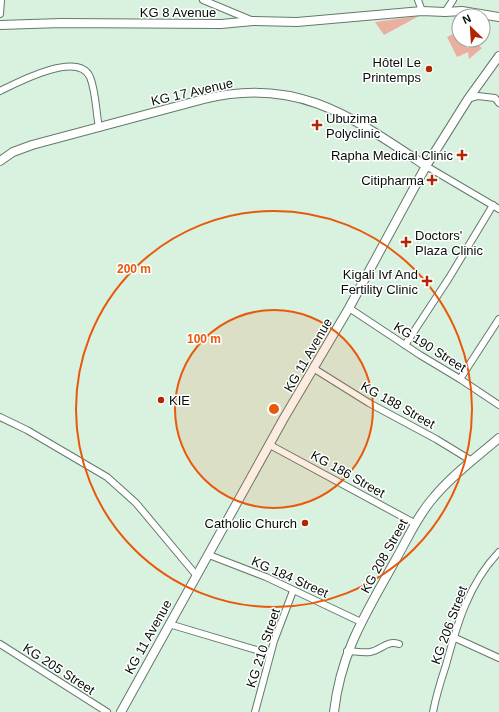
<svg xmlns="http://www.w3.org/2000/svg" width="499" height="712" font-family="Helvetica,sans-serif">
  <rect width="100%" height="100%" fill="#d9f2e0"/>
  <!-- green -->
  <g fill="#ebafa0">
    <polygon points="419,16 384,35 375,22"/>
    <polygon points="459,31 459,40 463,40 467,48 477,44 482,48 469,59 468,52 457,57 447,37"/>
  </g>
  <g fill="none" stroke-linecap="round" stroke-linejoin="round">
    <!-- street casing -->
    <g stroke="#637a6a" stroke-width="8">
      <g id="street">
        <polyline points="203,0 251,20"/>
        <polyline points="418,0 422,11"/>
        <polyline points="445,12 453,0"/>
        <polyline points="0,14 1,0"/>
        <path d="M0,91C16,83 78,50 90,77C96,92 96,112 99,128"/>
        <polyline points="468,99 478,96 495,98 499,103"/>
        <polyline points="426,166 499,209"/>
        <polyline points="349,308 420,355 460,379 499,405"/>
        <polyline points="405,345 449,278 493,205"/>
        <polyline points="313,368 369,403 436,439 472,461"/>
        <polyline points="460,379 499,319"/>
        <polyline points="0,417 27,430 107,477 136,503 197,576"/>
        <polyline points="270,445 416,524"/>
        <polyline points="209,555 266,577 361,622"/>
        <polyline points="169,624 270,654"/>
        <polyline points="453,637 499,658"/>
        <polyline points="0,644 107,712"/>
        <path d="M347,651C354,651 362,653 370,652C382,650 386,640 399,644"/>
        <polyline points="255,712 274,641 293,591"/>
        <path d="M433,712C436,696 441,680 446,665C457,624 469,583 499,552"/>
      </g>
    </g>
    <!-- secondary casing -->
    <g stroke="#637a6a" stroke-width="10">
      <g id="secondary">
        <polyline points="0,25 61,23 221,24 253,21 297,22 422,11 445,12 462,11 499,17"/>
        <path d="M0,161L13,152L32,145L204,99C297,76 352,117 426,166"/>
        <polyline points="121,712 284,418 349,308 426,166 468,99 499,56"/>
        <path d="M334,712C341,650 367,612 396,559C408,538 418,515 434,497C453,474 477,457 499,438"/>
      </g>
    </g>
    <!-- street -->
    <use href="#street" stroke="#fff" stroke-width="6"/>
    <!-- secondary -->
    <use href="#secondary" stroke="#fff" stroke-width="8"/>
  </g>
  <!-- distance rings -->
  <circle cx="274" cy="409" r="99" fill="#e8590c" fill-opacity=".12"/>
  <g fill="none" stroke="#e8590c" stroke-width="2">
    <circle cx="274" cy="409" r="99"/>
    <circle cx="274" cy="409" r="198"/>
  </g>
  <!-- markers -->
  <g fill="#b12600" stroke="#fff" stroke-width="1.5">
    <circle cx="429" cy="69" r="4"/>
    <path d="M315 119h4v4h4v4h-4v4h-4v-4h-4v-4h4z"/>
    <path d="M460 149h4v4h4v4h-4v4h-4v-4h-4v-4h4z"/>
    <path d="M430 174h4v4h4v4h-4v4h-4v-4h-4v-4h4z"/>
    <path d="M404 236h4v4h4v4h-4v4h-4v-4h-4v-4h4z"/>
    <path d="M425 275h4v4h4v4h-4v4h-4v-4h-4v-4h4z"/>
    <circle cx="161" cy="400" r="4"/>
    <circle cx="305" cy="523" r="4"/>
  </g>
  <g text-anchor="middle" dominant-baseline="central" stroke-width="3" stroke-linejoin="round" paint-order="stroke">
    <!-- street labels -->
    <g font-size="13" fill="#060e08" stroke="#fff">
      <text x="178" y="12">KG 8 Avenue</text>
      <text transform="translate(192 92) rotate(-13)">KG 17 Avenue</text>
      <text transform="translate(430 347) rotate(32)">KG 190 Street</text>
      <text transform="translate(308 355) rotate(-60)">KG 11 Avenue</text>
      <text transform="translate(398 405) rotate(29)">KG 188 Street</text>
      <text transform="translate(348 474) rotate(29)">KG 186 Street</text>
      <text transform="translate(384 556) rotate(-61)">KG 208 Street</text>
      <text transform="translate(290 577) rotate(24)">KG 184 Street</text>
      <text transform="translate(449 625) rotate(-70)">KG 206 Street</text>
      <text transform="translate(148 637) rotate(-61)">KG 11 Avenue</text>
      <text transform="translate(263 648) rotate(-72)">KG 210 Street</text>
      <text transform="translate(59 669) rotate(33)">KG 205 Street</text>
    </g>
    <!-- poi labels -->
    <g font-size="13" fill="#060e08" stroke="#fff" text-anchor="end">
      <text x="421" y="62">Hôtel Le<tspan x="421" dy="15">Printemps</tspan></text>
      <text x="326" y="118" text-anchor="start">Ubuzima<tspan x="326" dy="15">Polyclinic</tspan></text>
      <text x="453" y="155">Rapha Medical Clinic</text>
      <text x="424" y="180">Citipharma</text>
      <text x="415" y="235" text-anchor="start">Doctors'<tspan x="415" dy="15">Plaza Clinic</tspan></text>
      <text x="418" y="274">Kigali Ivf And<tspan x="418" dy="15">Fertility Clinic</tspan></text>
      <text x="169" y="400" text-anchor="start">KIE</text>
      <text x="297" y="523">Catholic Church</text>
    </g>
  </g>
  <circle cx="274" cy="409" r="6" fill="#e8590c" stroke="#fff" stroke-width="2"/>
  <g font-size="12" text-anchor="middle" font-weight="bold" fill="#e8590c" stroke="#fff" stroke-width="3" stroke-linejoin="round" paint-order="stroke">
    <text x="134" y="273">200 m</text>
    <text x="204" y="343">100 m</text>
  </g>
  <!-- north arrow -->
  <g transform="translate(471 28) rotate(335)"><circle r="19" fill="#ffffff" stroke="#9b9f9c"/>
  <path d="M0-3L7 15L0 10L-7 15Z" fill="#b12600"/>
  <text y="-6" font-size="11" font-weight="bold" text-anchor="middle" fill="#060e08">N</text>
  </g>
</svg>
